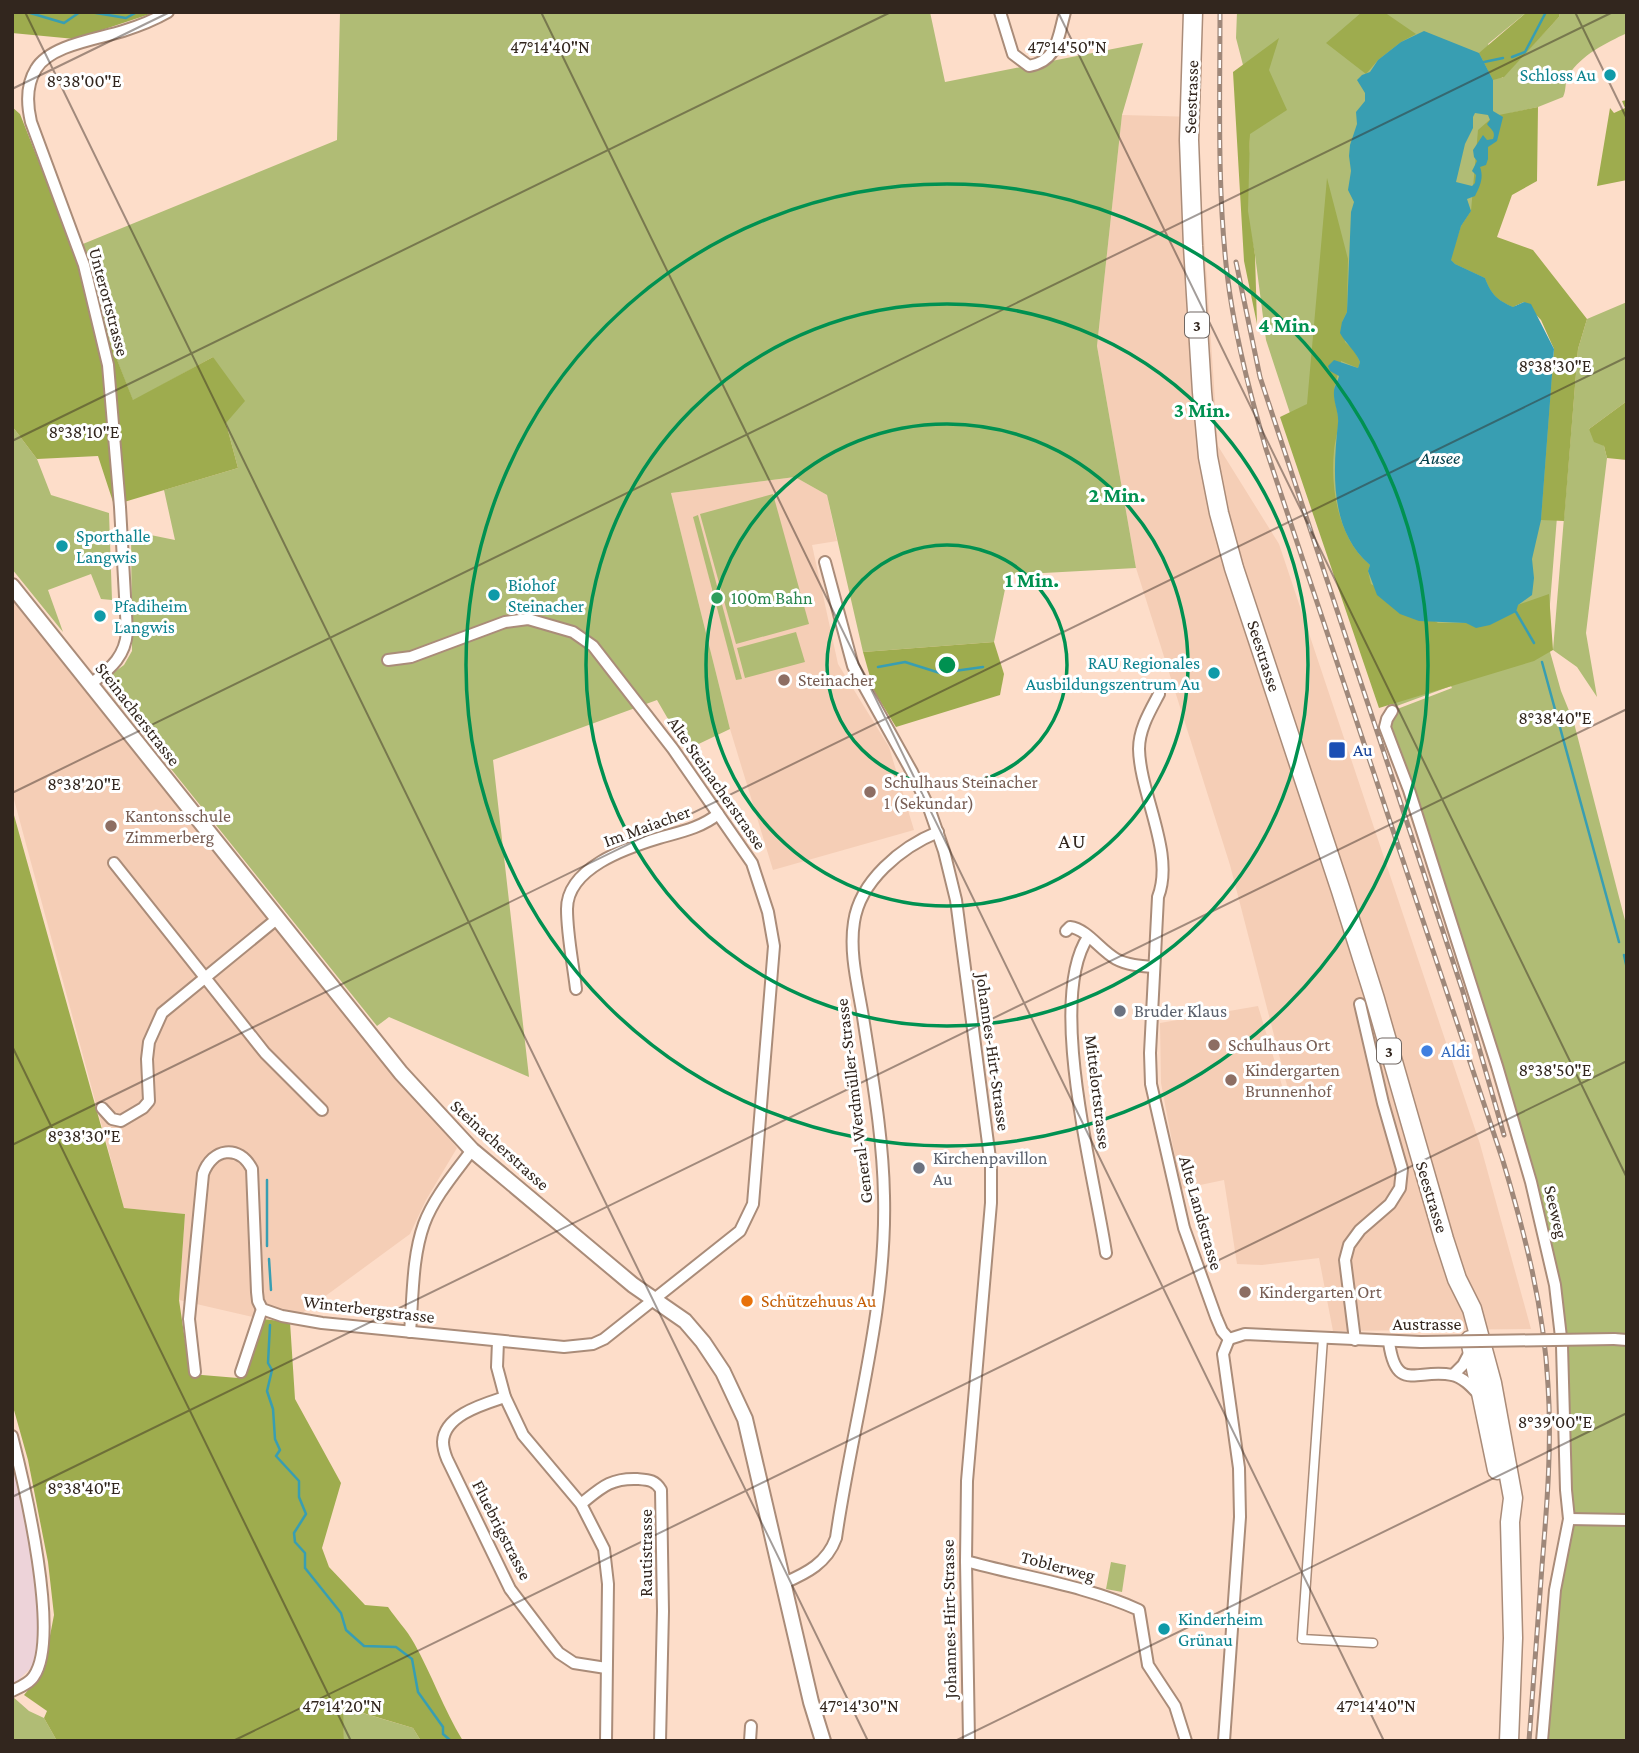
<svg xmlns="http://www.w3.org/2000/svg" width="1639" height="1753" font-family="'Crimson Pro',serif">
  <rect width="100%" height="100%" fill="#fdddc9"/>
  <!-- built -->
  <g fill="#f5ceb6">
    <polygon points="1122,115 1196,117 1218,446 1279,544 1480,1144 1531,1329 1333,1331 1319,1258 1262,1265 1237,1264 1224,1180 1181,1189 1161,1083 1160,1023 1258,1006 1283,1089 1290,1097 1230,865 1136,568 1097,346"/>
    <polygon points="795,477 827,495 837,541 812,545 838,664 889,747 914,830 773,870 730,729 671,493"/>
    <polygon points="12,591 257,904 457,1148 426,1200 410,1234 290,1322 262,1319 179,1300 185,1214 124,1208 12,792"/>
  </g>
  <!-- industrial -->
  <polygon fill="#edd3d9" points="12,1461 26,1520 40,1604 34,1665 12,1686"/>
  <!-- green -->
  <g fill="#b0bc75">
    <polygon points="340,12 930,12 945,82 1143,43 1122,115 1097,346 1136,568 1008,575 994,642 863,652 827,495 795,477 671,493 730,729 686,750 657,700 493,760 529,1077 389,1017 377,1026 107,689 109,676 124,665 132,651 131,531 175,540 164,490 238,468 226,423 213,357 133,401 73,248 337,140"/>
    <path d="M1237,12H1527L1488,44L1502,78L1559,17L1560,12H1627V33C1606,43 1581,55 1569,75C1564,82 1567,89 1563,97L1538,107L1511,113L1485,247L1566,405L1547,641L1561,691L1574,723L1627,928V1741H1542L1555,1590L1567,1536L1562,1346L1531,1182L1385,727L1392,711L1452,688L1451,686L1394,707L1386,695L1350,596L1266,340L1255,255L1245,204L1250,141L1243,65L1236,38Z"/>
    <polygon points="1627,302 1627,401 1589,429 1604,446 1607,458 1586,633 1597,697 1577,667 1553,650 1578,349 1587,319"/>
    <polygon points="12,426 37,459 51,495 109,513 112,600 101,599 91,574 48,590 63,632 12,569"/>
    <polygon points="773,494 809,624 736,644 700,514"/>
    <polygon points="698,515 742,679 736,680 693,517"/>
    <polygon points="796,632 805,662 745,678 737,648"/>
    <polygon points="1111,1562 1126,1565 1122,1592 1106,1589"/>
    <polygon points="12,1696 29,1711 44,1718 57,1741 12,1741"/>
    <polygon points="342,1707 413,1728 421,1741 344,1741"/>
  </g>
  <!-- forest -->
  <g fill="#9eac4e">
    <polygon points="12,12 156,12 75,39 12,33"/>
    <polygon points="1362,12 1384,12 1416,34 1401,42 1378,60 1366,74 1326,43"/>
    <polygon points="1527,12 1560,12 1559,17 1504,77 1493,80 1479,53"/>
    <polygon points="1279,38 1269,70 1287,110 1250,134 1248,211 1255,255 1257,324 1244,261 1233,72"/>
    <polygon points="1627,100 1627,180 1597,186 1610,108 1614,113 1625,108 1622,101"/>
    <polygon points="12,107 20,114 133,400 213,357 245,401 226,423 238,468 114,505 98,456 37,459 12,426"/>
    <path d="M1538,107L1537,181L1512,195L1497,237L1533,250L1587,319L1578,349L1564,521L1541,520L1554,349L1541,320L1524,302L1513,307C1497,300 1491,294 1485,278L1455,264L1450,259L1461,226L1471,211L1478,130L1494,116Z"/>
    <path d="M1327,178L1348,259L1347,312L1342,322L1345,342L1354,350L1360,362L1358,368L1341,361C1340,370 1334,384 1334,392C1334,401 1338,410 1338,419C1339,429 1335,440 1334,451C1330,489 1339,540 1370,565L1368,571L1371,584L1438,623H1466L1549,594L1553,650L1534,661L1379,708L1280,417L1307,404Z"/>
    <polygon points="1627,401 1627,460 1607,458 1604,446 1594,442 1589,429"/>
    <polygon points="994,642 1004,674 1000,695 896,727 874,691 863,652"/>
    <path d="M12,808L124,1208L185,1214L179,1300L190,1374L238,1378L262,1319L290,1322L295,1399L341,1483L322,1548L329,1567L365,1605L388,1607C396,1619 407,1630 414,1643C432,1675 443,1708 463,1741H421L413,1728L343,1707L344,1741H57L44,1718L47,1711L24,1695L43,1672L54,1615L48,1562L28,1460L12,1403Z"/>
  </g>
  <!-- water -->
  <path fill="#389eb2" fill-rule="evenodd" d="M1424,31L1479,53L1493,80V111L1503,117L1497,141L1488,147V159L1486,165L1480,167C1484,178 1480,186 1475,196L1467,199L1471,211L1461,226L1451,260L1455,264L1485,278C1491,294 1497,300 1513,307L1524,302L1531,304L1554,349L1541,520L1532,559L1534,578L1532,595L1518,605L1516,612L1490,625L1476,628L1466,623L1419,621L1400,614L1377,595L1368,571L1370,565C1329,530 1333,471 1338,423C1339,412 1333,402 1334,391C1334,386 1338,381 1339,376L1330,371L1328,366L1334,360L1358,368L1360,362C1355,350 1346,344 1340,333L1342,322L1347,312L1351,212L1354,202L1348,190L1351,171L1349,156L1350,145L1357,124L1356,112L1365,101V93L1357,80L1362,75L1370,72L1378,60L1401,42ZM1475,113L1488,115L1490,120L1487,124C1491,130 1496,131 1493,139L1487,140L1483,135L1473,150L1474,157L1477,161L1472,171L1476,175L1475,183L1472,186L1456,182L1465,144L1473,128V117Z"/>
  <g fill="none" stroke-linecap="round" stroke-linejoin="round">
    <!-- stream -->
    <g stroke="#389eb2" stroke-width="2.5">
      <polyline points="27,12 64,23 80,12"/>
      <polyline points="90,12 126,18 137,12"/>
      <polyline points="1512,57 1525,52 1546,12"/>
      <polyline points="1484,62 1503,58"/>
      <polyline points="1516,612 1534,643"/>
      <polyline points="1542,662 1619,942"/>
      <polyline points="878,667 905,662 940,673 983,667"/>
      <polyline points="1624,955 1627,969"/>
      <polyline points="267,1180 267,1246"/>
      <polyline points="269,1259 271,1290"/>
      <polyline points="270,1325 268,1363 272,1370 267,1391 273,1409 275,1439 280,1450 276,1456 299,1481 299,1497 306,1514 294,1533 295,1542 305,1553 305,1568 341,1613 346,1630 364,1646 396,1647 412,1659 418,1692 443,1727 443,1734 451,1741"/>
    </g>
    <!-- pedestrian casing -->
    <g stroke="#aa8c79" stroke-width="11">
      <polyline id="pedestrian" points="1323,1338 1302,1639 1373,1643"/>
    </g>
    <!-- minor casing -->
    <g stroke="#aa8c79" stroke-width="14">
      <g id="minor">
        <path d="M1000,12L1013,54L1029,66C1058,61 1058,37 1065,12"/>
        <polyline points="825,562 853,666 912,772 929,808 944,851 956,900 991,1166 991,1203 967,1481 966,1561 969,1741"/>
        <path d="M91,684C109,669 125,658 127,632L120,507L108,365L84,265L31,122C27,105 26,85 36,69C50,45 98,39 123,31C139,26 154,20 168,12"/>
        <path d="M1159,694C1150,711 1139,729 1139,749C1140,795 1175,853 1158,897L1150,1053L1151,1084L1184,1228L1216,1317L1222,1331L1229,1339"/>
        <polyline points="1392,711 1387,719 1385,727 1409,790 1497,1066 1531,1182 1555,1285 1562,1346 1566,1490 1569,1519 1555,1590 1542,1741"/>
        <polyline points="114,863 265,1053 322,1110"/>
        <path d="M1066,931L1070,927C1087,929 1100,950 1116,959C1127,965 1141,966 1154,967"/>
        <path d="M1088,937C1046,1000 1095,1178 1106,1253"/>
        <path d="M576,989C573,963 567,935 567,909C567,868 626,848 659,838C680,832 701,828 718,814"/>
        <polyline points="102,1108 112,1119 121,1121 143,1108 149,1101 147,1059 149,1042 162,1013 278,918"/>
        <path d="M410,1332C413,1297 412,1257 424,1224C434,1197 455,1173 472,1150"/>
        <polyline points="1229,1339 1245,1334 1421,1342"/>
        <polyline points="1614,1339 1627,1340"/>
        <polyline points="1355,1340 1345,1260 1349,1245 1360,1230 1390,1204 1400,1188 1402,1169 1383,1103 1360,1004"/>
        <polyline points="498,1341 497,1367 505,1397 523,1435 581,1504 604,1549 608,1584 606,1741"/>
        <path d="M1389,1342C1396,1394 1417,1368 1452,1375C1463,1377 1472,1387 1479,1395"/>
        <path d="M195,1372L189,1319L203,1174C212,1148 239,1144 252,1169L257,1292L258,1301L262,1309L282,1316L322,1323L564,1347L593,1344L604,1339L740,1231L753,1204L774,946L768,912L752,863L673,749L593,646L573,632L528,619L505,622L411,657L388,660"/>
        <polyline points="241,1372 262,1309"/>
        <polyline points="1453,1375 1463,1365 1471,1350"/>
        <path d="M505,1397C484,1404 444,1415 443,1442C443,1447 445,1454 447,1459L510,1589L551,1643L559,1653L574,1663L606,1668"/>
        <path d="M12,1436C24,1483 61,1637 34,1676C30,1683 20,1687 12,1691"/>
        <path d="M581,1504C601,1488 610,1478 637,1479C649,1480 655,1480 661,1490L663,1611L660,1741"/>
        <polyline points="1569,1519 1627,1520"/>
        <path d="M966,1561C1023,1577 1084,1585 1139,1610L1148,1665L1175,1706L1186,1741"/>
        <path d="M784,1583C807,1573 827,1563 836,1538C852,1425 887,1312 884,1196C883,1136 872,1076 863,1017C858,986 849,953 854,922C860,881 901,847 938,832"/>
        <polyline points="750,1741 751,1726"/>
        <polyline points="1224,1741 1240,1517 1239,1468 1223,1354 1229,1339"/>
      </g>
    </g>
    <!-- tertiary casing -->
    <g stroke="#aa8c79" stroke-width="18">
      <polyline id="tertiary" points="12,586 401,1073 472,1150 633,1285 685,1321 703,1342 723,1372 745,1419 811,1702 823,1741"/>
    </g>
    <!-- primary casing -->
    <g stroke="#aa8c79" stroke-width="21">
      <g id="primary">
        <polyline points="1193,12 1189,140 1193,246 1202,392 1208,457 1219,513 1234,568 1341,891 1375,999 1444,1239 1457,1279 1472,1309 1492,1383 1513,1498 1510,1522 1513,1638 1509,1741"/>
        <polyline points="1470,1340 1497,1470"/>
      </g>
    </g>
    <!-- pedestrian -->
    <use href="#pedestrian" stroke="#fff" stroke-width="8"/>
    <!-- minor -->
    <use href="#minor" stroke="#fff" stroke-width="10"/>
    <!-- tertiary -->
    <use href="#tertiary" stroke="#fff" stroke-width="14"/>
    <!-- primary -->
    <use href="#primary" stroke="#fff" stroke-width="18"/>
    <!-- rail casing -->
    <g stroke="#9f887a" stroke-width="5">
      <g id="rail">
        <path d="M1220,12C1220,99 1217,187 1227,273C1234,333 1249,391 1266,449L1503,1161C1525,1234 1544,1308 1548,1385C1552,1445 1547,1505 1542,1566C1538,1624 1533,1682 1529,1741"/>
        <polyline points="1236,262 1260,377 1463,992 1504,1135"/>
      </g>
    </g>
    <!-- rail -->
    <use href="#rail" stroke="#fff" stroke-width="2.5" stroke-dasharray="8" stroke-linecap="butt"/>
    <!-- minor-bridge casing -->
    <g stroke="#aa8c79" stroke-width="14" stroke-linecap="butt">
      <polyline id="minor-bridge" points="1421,1342 1614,1339"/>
    </g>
    <!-- minor-bridge -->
    <use href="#minor-bridge" stroke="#fff" stroke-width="10"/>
  </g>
  <!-- ticks -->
  <path fill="none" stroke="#32261e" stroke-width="2" stroke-opacity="0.45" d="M25,12L868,1741M541,12L1384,1741M1058,12L1627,1178M1575,12L1627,119M12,89L170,12M12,441L891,12M12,793L1613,12M12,1046L351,1741M12,1145L1627,357M12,1497L1627,709M233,1741L1627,1061M955,1741L1627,1413"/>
  <!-- distance rings -->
  <g fill="none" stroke="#009151" stroke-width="3.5">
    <circle cx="947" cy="665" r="120"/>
    <circle cx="947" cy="665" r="241"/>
    <circle cx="947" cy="665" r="361"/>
    <circle cx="947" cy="665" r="481"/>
  </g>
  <!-- markers -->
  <g fill="#0f9aa8" stroke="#fff" stroke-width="2.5">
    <circle cx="1610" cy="75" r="7"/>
    <circle cx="62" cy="546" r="7"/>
    <circle cx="494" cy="595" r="7"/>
    <circle cx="100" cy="616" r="7"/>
    <circle cx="1214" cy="673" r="7"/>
    <circle cx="1164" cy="1629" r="7"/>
  </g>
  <circle fill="#2e9e5b" stroke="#fff" stroke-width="2.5" cx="717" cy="598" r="7"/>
  <g fill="#8d6e63" stroke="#fff" stroke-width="2.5">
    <circle cx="784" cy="680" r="7"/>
    <circle cx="870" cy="792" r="7"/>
    <circle cx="111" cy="826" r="7"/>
    <circle cx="1214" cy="1045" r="7"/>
    <circle cx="1231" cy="1080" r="7"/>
    <circle cx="1245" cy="1292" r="7"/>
  </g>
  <rect fill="#1a4fb4" stroke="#fff" stroke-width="2.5" x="1328" y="741" width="18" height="18" rx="3.5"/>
  <g fill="#6b7280" stroke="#fff" stroke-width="2.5">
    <circle cx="1120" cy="1011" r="7"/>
    <circle cx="919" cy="1168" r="7"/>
  </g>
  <circle fill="#3f7fe0" stroke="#fff" stroke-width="2.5" cx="1427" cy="1051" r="7"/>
  <circle fill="#e8710a" stroke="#fff" stroke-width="2.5" cx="747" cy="1301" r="7"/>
  <g text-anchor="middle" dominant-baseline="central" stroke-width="6" stroke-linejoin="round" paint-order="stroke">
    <!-- shield labels -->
    <g fill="#fff" stroke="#706762" stroke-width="2">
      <rect x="1185" y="312.5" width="24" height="25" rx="5"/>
      <rect x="1377" y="1038.5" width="24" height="25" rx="5"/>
    </g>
    <g font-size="16" font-weight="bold" fill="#32261e">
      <text x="1197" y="325">3</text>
      <text x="1389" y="1051">3</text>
    </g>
    <!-- culture labels -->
    <g font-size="18" fill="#0d838f" stroke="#fff" text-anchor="start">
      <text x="1596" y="75" text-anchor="end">Schloss Au</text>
      <text x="76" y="536">Sporthalle<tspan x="76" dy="21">Langwis</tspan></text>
      <text x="508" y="585">Biohof<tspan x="508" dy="21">Steinacher</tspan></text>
      <text x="114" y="606">Pfadiheim<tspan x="114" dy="21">Langwis</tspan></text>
      <text x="1200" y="663" text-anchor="end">RAU Regionales<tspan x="1200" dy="21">Ausbildungszentrum Au</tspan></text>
      <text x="1178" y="1619">Kinderheim<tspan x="1178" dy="21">Grünau</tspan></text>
    </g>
    <!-- street labels -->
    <g font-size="18" fill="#32261e" stroke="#fff">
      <text transform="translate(1191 97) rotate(-88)">Seestrasse</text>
      <text transform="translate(109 302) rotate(75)">Unterortstrasse</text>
      <text transform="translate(1264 656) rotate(72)">Seestrasse</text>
      <text transform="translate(138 714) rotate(52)">Steinacherstrasse</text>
      <text transform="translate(717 783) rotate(55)">Alte Steinacherstrasse</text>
      <text transform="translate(647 826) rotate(-20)">Im Maiacher</text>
      <text transform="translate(993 1052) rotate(82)">Johannes-Hirt-Strasse</text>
      <text transform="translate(1098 1092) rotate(83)">Mittelortstrasse</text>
      <text transform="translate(854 1101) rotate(-97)">General-Werdmüller-Strasse</text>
      <text transform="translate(500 1145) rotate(42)">Steinacherstrasse</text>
      <text transform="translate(1432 1197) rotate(73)">Seestrasse</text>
      <text transform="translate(1556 1212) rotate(77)">Seeweg</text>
      <text transform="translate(1201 1213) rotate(74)">Alte Landstrasse</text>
      <text transform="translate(369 1309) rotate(7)">Winterbergstrasse</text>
      <text x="1427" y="1324">Austrasse</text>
      <text transform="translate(502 1530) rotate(63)">Fluebrigstrasse</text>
      <text transform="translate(646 1553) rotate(-90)">Rautistrasse</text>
      <text transform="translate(1058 1566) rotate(15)">Toblerweg</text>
      <text transform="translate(949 1619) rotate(-91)">Johannes-Hirt-Strasse</text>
    </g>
    <!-- leisure labels -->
    <g font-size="18" fill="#27864d" stroke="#fff" text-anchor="start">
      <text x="731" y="598">100m Bahn</text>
    </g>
    <!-- education labels -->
    <g font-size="18" fill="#785e54" stroke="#fff" text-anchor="start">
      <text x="798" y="680">Steinacher</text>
      <text x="884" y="782">Schulhaus Steinacher<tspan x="884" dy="21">1 (Sekundar)</tspan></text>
      <text x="125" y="816">Kantonsschule<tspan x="125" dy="21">Zimmerberg</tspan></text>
      <text x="1228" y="1045">Schulhaus Ort</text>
      <text x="1245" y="1070">Kindergarten<tspan x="1245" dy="21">Brunnenhof</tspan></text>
      <text x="1259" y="1292">Kindergarten Ort</text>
    </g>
    <!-- transit labels -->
    <g font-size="18" fill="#164399" stroke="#fff" text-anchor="start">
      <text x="1353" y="750">Au</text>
    </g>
    <!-- worship labels -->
    <g font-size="18" fill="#5b616d" stroke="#fff" text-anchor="start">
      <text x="1134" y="1011">Bruder Klaus</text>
      <text x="933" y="1158">Kirchenpavillon<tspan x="933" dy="21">Au</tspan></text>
    </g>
    <!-- shop labels -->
    <g font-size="18" fill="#366cbe" stroke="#fff" text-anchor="start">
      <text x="1441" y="1051">Aldi</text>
    </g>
    <!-- food labels -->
    <g font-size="18" fill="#c56008" stroke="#fff" text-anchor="start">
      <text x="761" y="1301">Schützehuus Au</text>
    </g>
    <!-- water labels -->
    <g font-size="19" font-style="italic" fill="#003e49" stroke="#fff">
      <text x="1440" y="457">Ausee</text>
    </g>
    <!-- quarter labels -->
    <g font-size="21" letter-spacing="2" fill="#32261e" stroke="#fff">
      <text x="1073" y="841">AU</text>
    </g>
  </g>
  <g font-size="18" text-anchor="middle" fill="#32261e" stroke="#fff" stroke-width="6" stroke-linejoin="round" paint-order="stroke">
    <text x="550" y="53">47°14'40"N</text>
    <text x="1067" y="53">47°14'50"N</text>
    <text x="84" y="87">8°38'00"E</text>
    <text x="1555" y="372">8°38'30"E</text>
    <text x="84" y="438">8°38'10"E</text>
    <text x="1555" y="724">8°38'40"E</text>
    <text x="84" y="790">8°38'20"E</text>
    <text x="1555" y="1076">8°38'50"E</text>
    <text x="84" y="1142">8°38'30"E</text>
    <text x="1555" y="1428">8°39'00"E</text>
    <text x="84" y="1494">8°38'40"E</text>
    <text x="342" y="1712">47°14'20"N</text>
    <text x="859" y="1712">47°14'30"N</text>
    <text x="1376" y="1712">47°14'40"N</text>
  </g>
  <circle cx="947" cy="665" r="10" fill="#009151" stroke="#fff" stroke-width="3.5"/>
  <g font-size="21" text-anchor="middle" font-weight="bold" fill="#009151" stroke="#fff" stroke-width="6" stroke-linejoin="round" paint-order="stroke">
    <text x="1287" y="332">4 Min.</text>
    <text x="1202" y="417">3 Min.</text>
    <text x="1117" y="502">2 Min.</text>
    <text x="1032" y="587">1 Min.</text>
  </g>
  <!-- border -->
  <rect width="1639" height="1753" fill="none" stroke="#32261e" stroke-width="28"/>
</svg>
